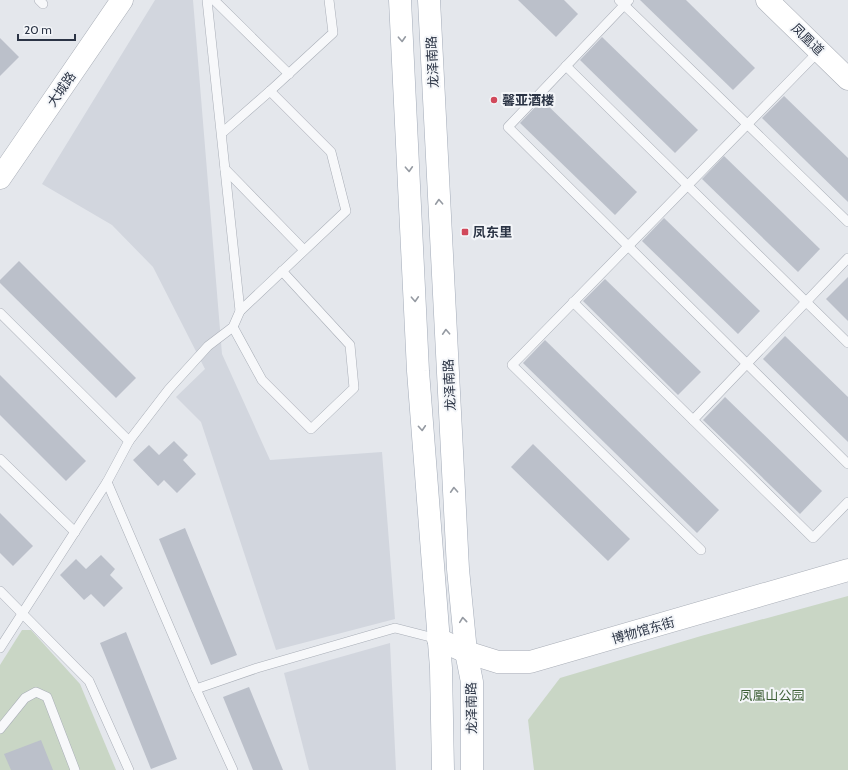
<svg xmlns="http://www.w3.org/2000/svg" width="848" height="770" font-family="Cabin,'Noto Sans SC',sans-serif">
  <rect width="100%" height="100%" fill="#e4e7ec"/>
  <!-- built -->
  <g fill="#d2d6de">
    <polygon points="155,0 193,0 222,354 270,460 382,452 395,619 276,650 201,422 176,397 205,369 153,267 112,225 42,184"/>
    <polygon points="390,643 396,770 309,770 284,673"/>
  </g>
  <!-- green -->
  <g fill="#c9d6c5">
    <polygon points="848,596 848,770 534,770 528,720 560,678 701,636"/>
    <polygon points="22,630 31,630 80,684 116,770 0,770 0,665"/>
  </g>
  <!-- building -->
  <g fill="#bbc0ca">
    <polygon points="518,0 564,0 578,14 556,37"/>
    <polygon points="640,0 686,0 755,68 733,90"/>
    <polygon points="602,37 698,130 675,153 580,60"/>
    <polygon points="0,38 19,57 0,76"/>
    <polygon points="784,96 848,158 848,202 762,118"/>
    <polygon points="542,100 637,192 615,215 520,123"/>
    <polygon points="724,156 820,249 798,272 702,179"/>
    <polygon points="664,218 760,311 738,334 642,241"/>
    <polygon points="19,261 136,378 116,398 0,283 0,280"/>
    <polygon points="848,277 848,321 826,299"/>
    <polygon points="605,279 701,372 678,395 583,301"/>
    <polygon points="785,336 848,397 848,442 763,359"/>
    <polygon points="545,340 719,510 697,533 523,363"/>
    <polygon points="0,375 86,461 66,481 0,415"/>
    <polygon points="725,397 822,491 800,514 703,420"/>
    <polygon points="174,441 188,455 183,460 196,474 177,493 164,480 158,486 133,460 149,445 159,455"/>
    <polygon points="533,444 630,539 608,561 511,467"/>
    <polygon points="0,513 33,546 13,566 0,553"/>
    <polygon points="185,528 237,655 211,665 159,539"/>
    <polygon points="101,555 115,569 110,575 123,588 104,607 91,594 84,600 60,575 76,559 86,569"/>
    <polygon points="126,632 177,759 151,769 100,643"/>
    <polygon points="249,687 283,770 253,770 223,697"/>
    <polygon points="41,740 53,770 11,770 4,754"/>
  </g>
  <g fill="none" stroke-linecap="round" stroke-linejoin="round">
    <!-- lane casing -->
    <g stroke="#a9aeb7" stroke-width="10">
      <g id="lane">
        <polyline points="39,0 43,4"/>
        <polyline points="214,0 289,74"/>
        <polyline points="619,0 848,222"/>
        <polyline points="629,0 508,127 848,464"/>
        <polyline points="566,66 848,343"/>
        <polyline points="222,133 270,91 333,33 329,0"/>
        <polyline points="225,169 304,250"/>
        <polyline points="573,302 813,538 848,502"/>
        <polyline points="240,311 346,211 331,152 270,91"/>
        <polyline points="0,313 129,441"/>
        <polyline points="233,327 262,380 311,429 354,388 350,345 282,271"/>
        <polyline points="693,420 848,258"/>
        <polyline points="0,459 75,532"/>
        <polyline points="107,482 196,689 233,770"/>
        <polyline points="701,550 512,365 819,51"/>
        <polyline points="0,591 89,681 129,770"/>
        <polyline points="0,648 107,482 129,441 169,389 208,346 233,327 240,311 207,0"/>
        <polyline points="196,689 257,668 395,628 438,639"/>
        <polyline points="0,729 25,698 36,692 47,697 75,770"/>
      </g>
    </g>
    <!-- secondary casing -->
    <g stroke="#a9aeb7" stroke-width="23">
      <g id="secondary">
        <polyline points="767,0 848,79"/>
        <polyline points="0,178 122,0"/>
        <polyline points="438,639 466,652 498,662 530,662 848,570"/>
      </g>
    </g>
    <!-- primary casing -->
    <g stroke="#a3abb8" stroke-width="23">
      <g id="primary">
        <polyline points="400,0 418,371 441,668 443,770"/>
        <polyline points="429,0 458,569 466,652 472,682 472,770"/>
      </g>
    </g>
    <!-- lane -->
    <use href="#lane" stroke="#f7f8fa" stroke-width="9"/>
    <!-- secondary -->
    <use href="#secondary" stroke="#fff" stroke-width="22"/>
    <!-- primary -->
    <use href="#primary" stroke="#fff" stroke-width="22"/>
  </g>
  <!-- one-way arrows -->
  <defs><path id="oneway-chevron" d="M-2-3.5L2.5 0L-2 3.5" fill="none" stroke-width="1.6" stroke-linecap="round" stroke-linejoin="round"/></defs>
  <g stroke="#959aa2">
    <use href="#oneway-chevron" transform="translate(402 39) rotate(87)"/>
    <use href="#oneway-chevron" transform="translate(409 169) rotate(87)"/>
    <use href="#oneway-chevron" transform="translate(439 202) rotate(-93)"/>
    <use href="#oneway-chevron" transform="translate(415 299) rotate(87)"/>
    <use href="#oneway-chevron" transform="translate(446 332) rotate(-93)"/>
    <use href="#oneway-chevron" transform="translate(422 428) rotate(86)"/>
    <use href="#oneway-chevron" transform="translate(454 490) rotate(-93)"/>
    <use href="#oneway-chevron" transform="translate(463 620) rotate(-96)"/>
  </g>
  <!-- markers -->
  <g fill="#d1495b" stroke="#f4f6f9" stroke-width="1.5">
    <circle cx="494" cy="100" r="4"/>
    <rect x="461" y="228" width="8" height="8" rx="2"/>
  </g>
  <g text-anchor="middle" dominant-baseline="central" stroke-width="4" stroke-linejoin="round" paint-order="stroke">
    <!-- street labels -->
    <g font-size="13" fill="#2b3445" stroke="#f4f6f9">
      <text transform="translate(808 39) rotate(44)">凤凰道</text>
      <text transform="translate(432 62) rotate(-93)">龙泽南路</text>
      <text transform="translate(61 89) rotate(-55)">大城路</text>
      <text transform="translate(449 385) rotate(-93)">龙泽南路</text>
      <text transform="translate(643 630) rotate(-16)">博物馆东街</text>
      <text transform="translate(471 708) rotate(-91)">龙泽南路</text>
    </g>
    <!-- poi labels -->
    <g font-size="13" font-weight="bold" fill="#2b3445" stroke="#f4f6f9" text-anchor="start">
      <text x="502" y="100">馨亚酒楼</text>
      <text x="473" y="232">凤东里</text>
    </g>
    <!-- park labels -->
    <g font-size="13" fill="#3f6138" stroke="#f4f6f9">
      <text x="772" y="695">凤凰山公园</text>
    </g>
  </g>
  <!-- scale -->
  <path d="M18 34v6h57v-6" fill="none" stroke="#2b3445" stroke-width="2"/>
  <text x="24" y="34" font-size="12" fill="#2b3445" stroke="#f4f6f9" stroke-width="3" paint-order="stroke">20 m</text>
</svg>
